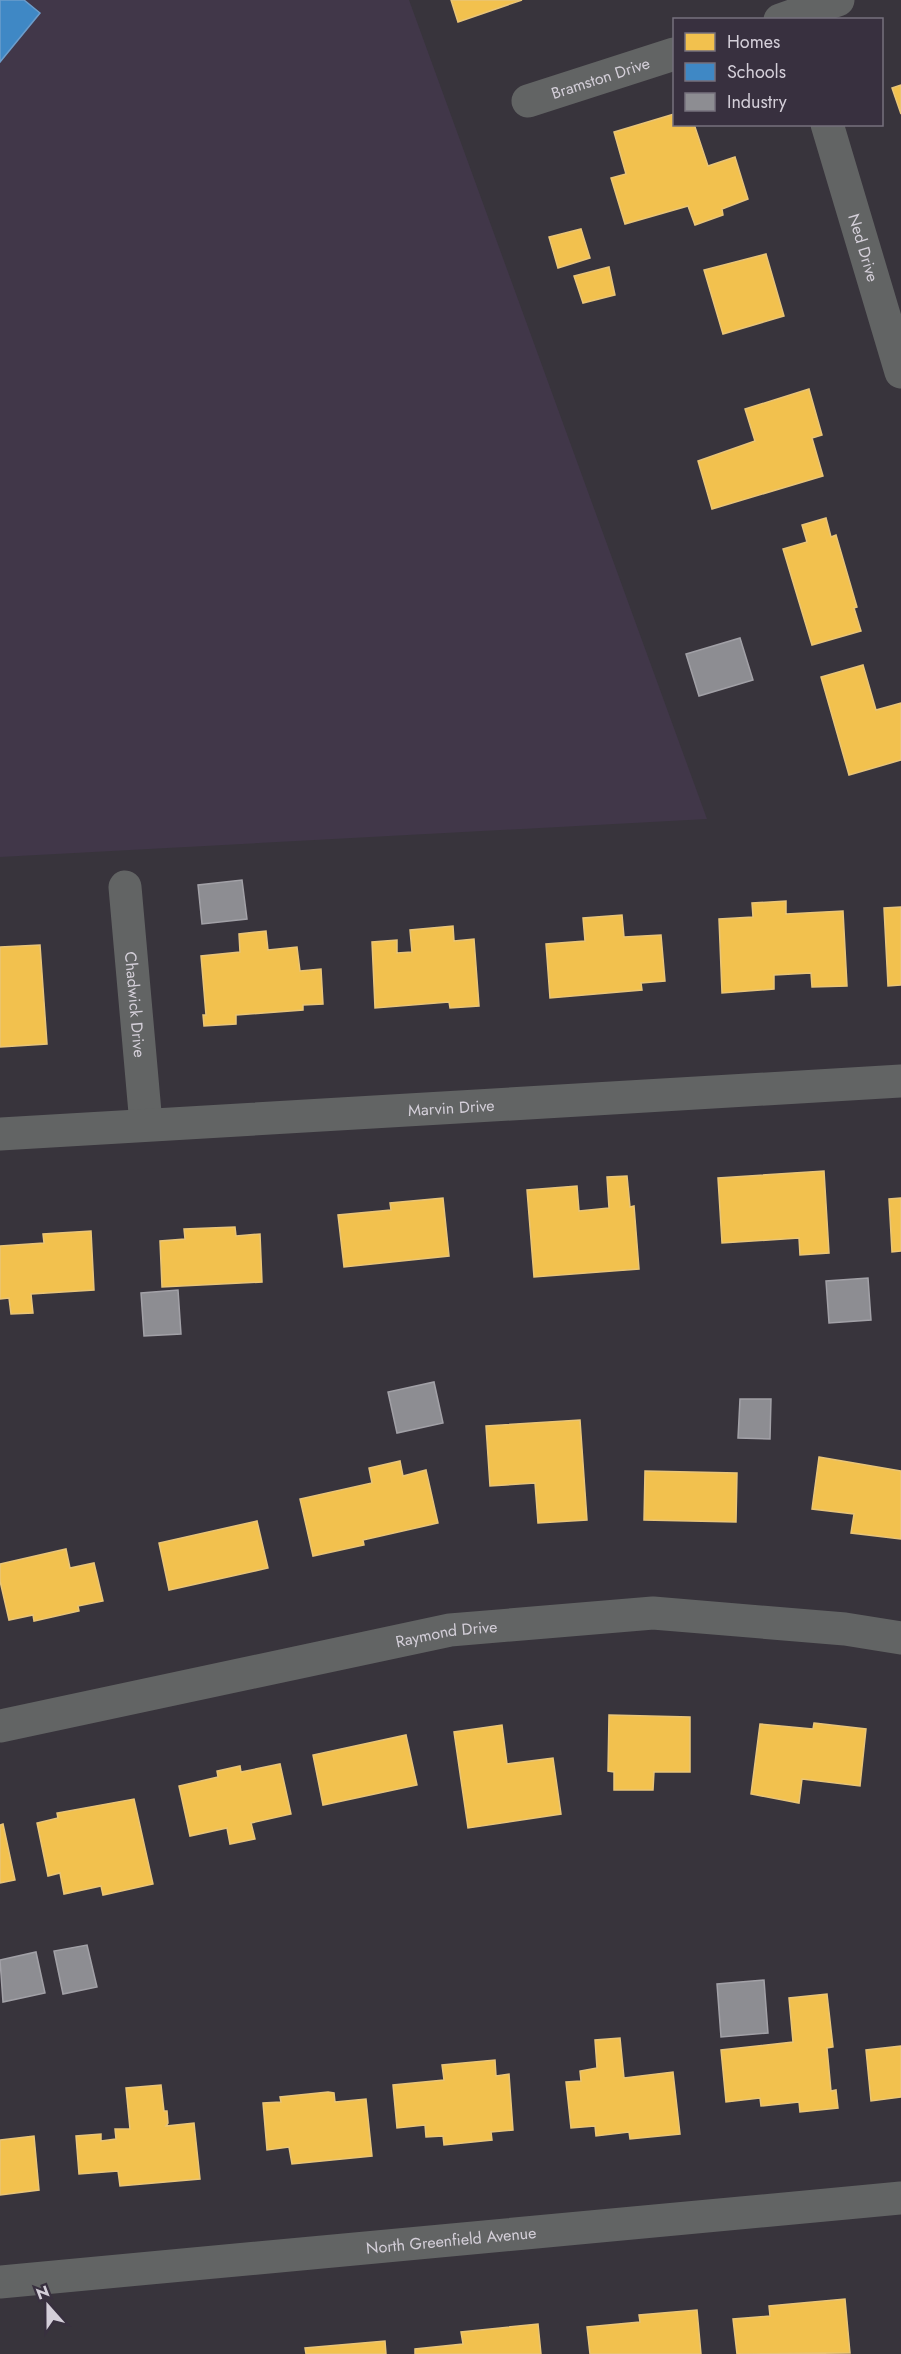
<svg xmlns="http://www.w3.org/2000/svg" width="901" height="2354" font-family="Jost,sans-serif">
  <rect width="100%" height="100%" fill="#38343c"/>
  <!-- built -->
  <polygon fill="#413749" points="0,0 409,0 707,819 0,857"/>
  <!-- homes -->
  <g fill="#f2c14e" stroke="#e9c578" stroke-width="1.5">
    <polygon points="451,0 522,0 458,22"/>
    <polygon points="901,85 901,114 892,88"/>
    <polygon points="674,114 674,124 694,124 708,166 735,157 748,199 722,209 723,215 695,225 688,206 625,224 611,178 626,174 614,132"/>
    <polygon points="581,229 590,258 558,268 549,237"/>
    <polygon points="766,254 784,316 723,334 704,270"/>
    <polygon points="609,267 615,295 583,303 574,276"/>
    <polygon points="809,389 822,435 812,438 823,476 712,509 698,461 755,441 745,409"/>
    <polygon points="826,518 831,537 836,535 857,607 854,608 861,631 812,645 783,549 807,542 802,525"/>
    <polygon points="863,665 876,710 901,703 901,760 849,775 821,677"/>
    <polygon points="786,901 786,914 843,911 847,986 812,987 811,973 774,975 774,989 722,993 719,919 753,917 752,903"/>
    <polygon points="901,907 901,985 888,986 884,908"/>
    <polygon points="622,915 624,937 661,935 665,981 641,983 642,990 550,998 546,944 585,941 583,918"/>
    <polygon points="453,926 454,941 474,939 479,1006 450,1008 449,1002 375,1008 372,942 397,940 397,953 412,952 410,930"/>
    <polygon points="266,931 268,950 297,947 300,971 321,969 323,1004 303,1005 303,1010 236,1015 236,1024 204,1026 203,1015 206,1015 201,956 240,952 239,934"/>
    <polygon points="40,945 47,1044 0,1047 0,947"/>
    <polygon points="824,1171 829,1253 800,1255 799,1238 722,1243 718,1178"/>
    <polygon points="627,1176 630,1207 634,1206 639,1269 534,1277 527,1190 577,1186 579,1211 609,1208 607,1177"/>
    <polygon points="443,1198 449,1256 344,1267 338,1215 391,1210 390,1203"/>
    <polygon points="901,1198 901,1251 892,1252 889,1199"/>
    <polygon points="235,1227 236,1236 260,1234 262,1282 162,1287 160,1241 185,1239 184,1229"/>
    <polygon points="91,1231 94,1290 31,1294 33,1313 11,1314 9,1298 0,1299 0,1246 44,1243 43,1234"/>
    <polygon points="580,1420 587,1520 538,1523 535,1483 490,1486 486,1426"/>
    <polygon points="819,1457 901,1471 901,1539 851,1533 854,1514 812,1509"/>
    <polygon points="400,1461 403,1476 426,1470 438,1523 363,1540 364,1545 313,1556 300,1499 372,1483 369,1468"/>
    <polygon points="645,1471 737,1473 736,1522 644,1520"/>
    <polygon points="257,1521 268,1568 169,1590 159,1543"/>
    <polygon points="66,1549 70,1568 94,1563 103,1601 78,1606 79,1611 34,1621 33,1615 9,1620 0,1581 0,1564"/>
    <polygon points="609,1715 690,1717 690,1772 654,1772 653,1790 614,1790 614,1772 608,1771"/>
    <polygon points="814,1723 866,1729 860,1786 802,1779 799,1803 751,1794 760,1724 813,1729"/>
    <polygon points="502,1725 507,1764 553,1758 561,1814 468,1828 454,1732"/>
    <polygon points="406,1735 417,1785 323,1805 313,1755"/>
    <polygon points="280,1764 291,1814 251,1823 255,1839 230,1844 227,1828 190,1836 179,1786 218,1777 217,1771 240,1766 241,1772"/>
    <polygon points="134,1799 153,1884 103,1895 101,1886 64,1894 60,1873 48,1876 37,1823 58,1818 57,1813"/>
    <polygon points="3,1824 15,1880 0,1883 0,1825"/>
    <polygon points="827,1994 833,2047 827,2048 831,2091 836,2090 838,2108 800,2112 799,2102 761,2106 760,2098 726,2102 721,2050 793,2042 789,1998"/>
    <polygon points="620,2038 624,2078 673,2072 680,2134 630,2139 629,2132 596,2136 595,2126 571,2128 566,2082 581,2081 580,2071 597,2068 595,2040"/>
    <polygon points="901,2046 901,2097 871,2101 866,2050"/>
    <polygon points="495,2060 496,2076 509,2074 513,2130 491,2132 492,2140 444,2145 443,2136 426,2137 425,2125 397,2128 393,2085 444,2080 442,2065"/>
    <polygon points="161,2085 164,2111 167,2111 168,2123 166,2126 194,2123 200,2179 120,2186 118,2171 79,2174 76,2136 101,2134 101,2141 116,2139 115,2129 130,2129 126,2088"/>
    <polygon points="328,2092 334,2093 335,2102 366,2099 372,2156 292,2164 289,2147 267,2150 263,2103 281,2102 280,2097"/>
    <polygon points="34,2136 39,2190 0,2195 0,2140"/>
    <polygon points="845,2299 850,2353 737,2354 733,2319 770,2316 769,2306"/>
    <polygon points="697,2310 701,2354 590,2354 587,2327 640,2322 639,2315"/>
    <polygon points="538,2324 541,2354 415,2354 415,2349 463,2344 461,2332"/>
    <polygon points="385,2341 386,2354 306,2354 305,2348"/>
  </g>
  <!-- schools -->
  <polygon fill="#3f88c5" stroke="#6c9dcb" stroke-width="1.5" points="0,0 24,0 40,13 0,62"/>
  <!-- industry -->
  <g fill="#8d8d92" stroke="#a2a1a7" stroke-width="1.5">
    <polygon points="740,638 753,680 699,696 686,654"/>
    <polygon points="242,880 247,919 202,924 198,885"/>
    <polygon points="868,1278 871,1320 829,1323 826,1281"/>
    <polygon points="178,1290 181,1334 144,1336 141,1293"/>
    <polygon points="434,1382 443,1423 397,1433 388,1392"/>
    <polygon points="740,1399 771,1399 770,1439 738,1438"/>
    <polygon points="87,1945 97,1987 63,1994 54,1951"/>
    <polygon points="36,1952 45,1993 3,2002 0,1960"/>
    <polygon points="764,1980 768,2033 721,2037 717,1984"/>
  </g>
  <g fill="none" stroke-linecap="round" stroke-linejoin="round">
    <!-- minor -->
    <g stroke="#626464" stroke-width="33">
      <polyline points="780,20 838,0"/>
      <path id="s1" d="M528,101L674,54"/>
      <path id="s2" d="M827,124L901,372"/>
      <path id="s3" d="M125,887L146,1124"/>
      <path id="s4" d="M0,1134L901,1081"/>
      <path id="s5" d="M0,1726L450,1630L653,1613L845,1629L901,1638"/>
      <path id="s6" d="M0,2282L901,2198"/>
    </g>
  </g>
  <g text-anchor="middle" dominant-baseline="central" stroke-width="6" stroke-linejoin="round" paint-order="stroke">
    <!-- street labels -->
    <g font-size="16" fill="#d4cfd9" stroke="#38303f">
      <text stroke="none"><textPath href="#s1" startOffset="76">Bramston Drive</textPath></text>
      <text stroke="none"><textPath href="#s2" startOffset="129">Ned Drive</textPath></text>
      <text stroke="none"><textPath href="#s3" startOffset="118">Chadwick Drive</textPath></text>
      <text stroke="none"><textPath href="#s4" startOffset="452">Marvin Drive</textPath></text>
      <text stroke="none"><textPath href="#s5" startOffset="456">Raymond Drive</textPath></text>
      <text stroke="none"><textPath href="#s6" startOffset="453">North Greenfield Avenue</textPath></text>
    </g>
  </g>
  <!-- legend -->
  <rect x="673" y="18" width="210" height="108" fill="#38303f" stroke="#76707d" stroke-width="1.5"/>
  <rect x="685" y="33" width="30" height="18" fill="#f2c14e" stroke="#76707d" stroke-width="1.5"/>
  <text x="727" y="48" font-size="18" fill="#d4cfd9">Homes</text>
  <rect x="685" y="63" width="30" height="18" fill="#3f88c5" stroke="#76707d" stroke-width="1.5"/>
  <text x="727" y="78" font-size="18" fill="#d4cfd9">Schools</text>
  <rect x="685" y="93" width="30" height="18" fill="#8d8d92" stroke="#76707d" stroke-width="1.5"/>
  <text x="727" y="108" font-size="18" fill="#d4cfd9">Industry</text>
  <!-- north arrow -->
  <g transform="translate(48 2306) rotate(339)" stroke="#38303f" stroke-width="4.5" paint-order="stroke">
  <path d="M0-4.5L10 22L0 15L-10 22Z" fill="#d4cfd9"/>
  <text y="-9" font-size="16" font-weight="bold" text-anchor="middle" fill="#d4cfd9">N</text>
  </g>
</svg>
